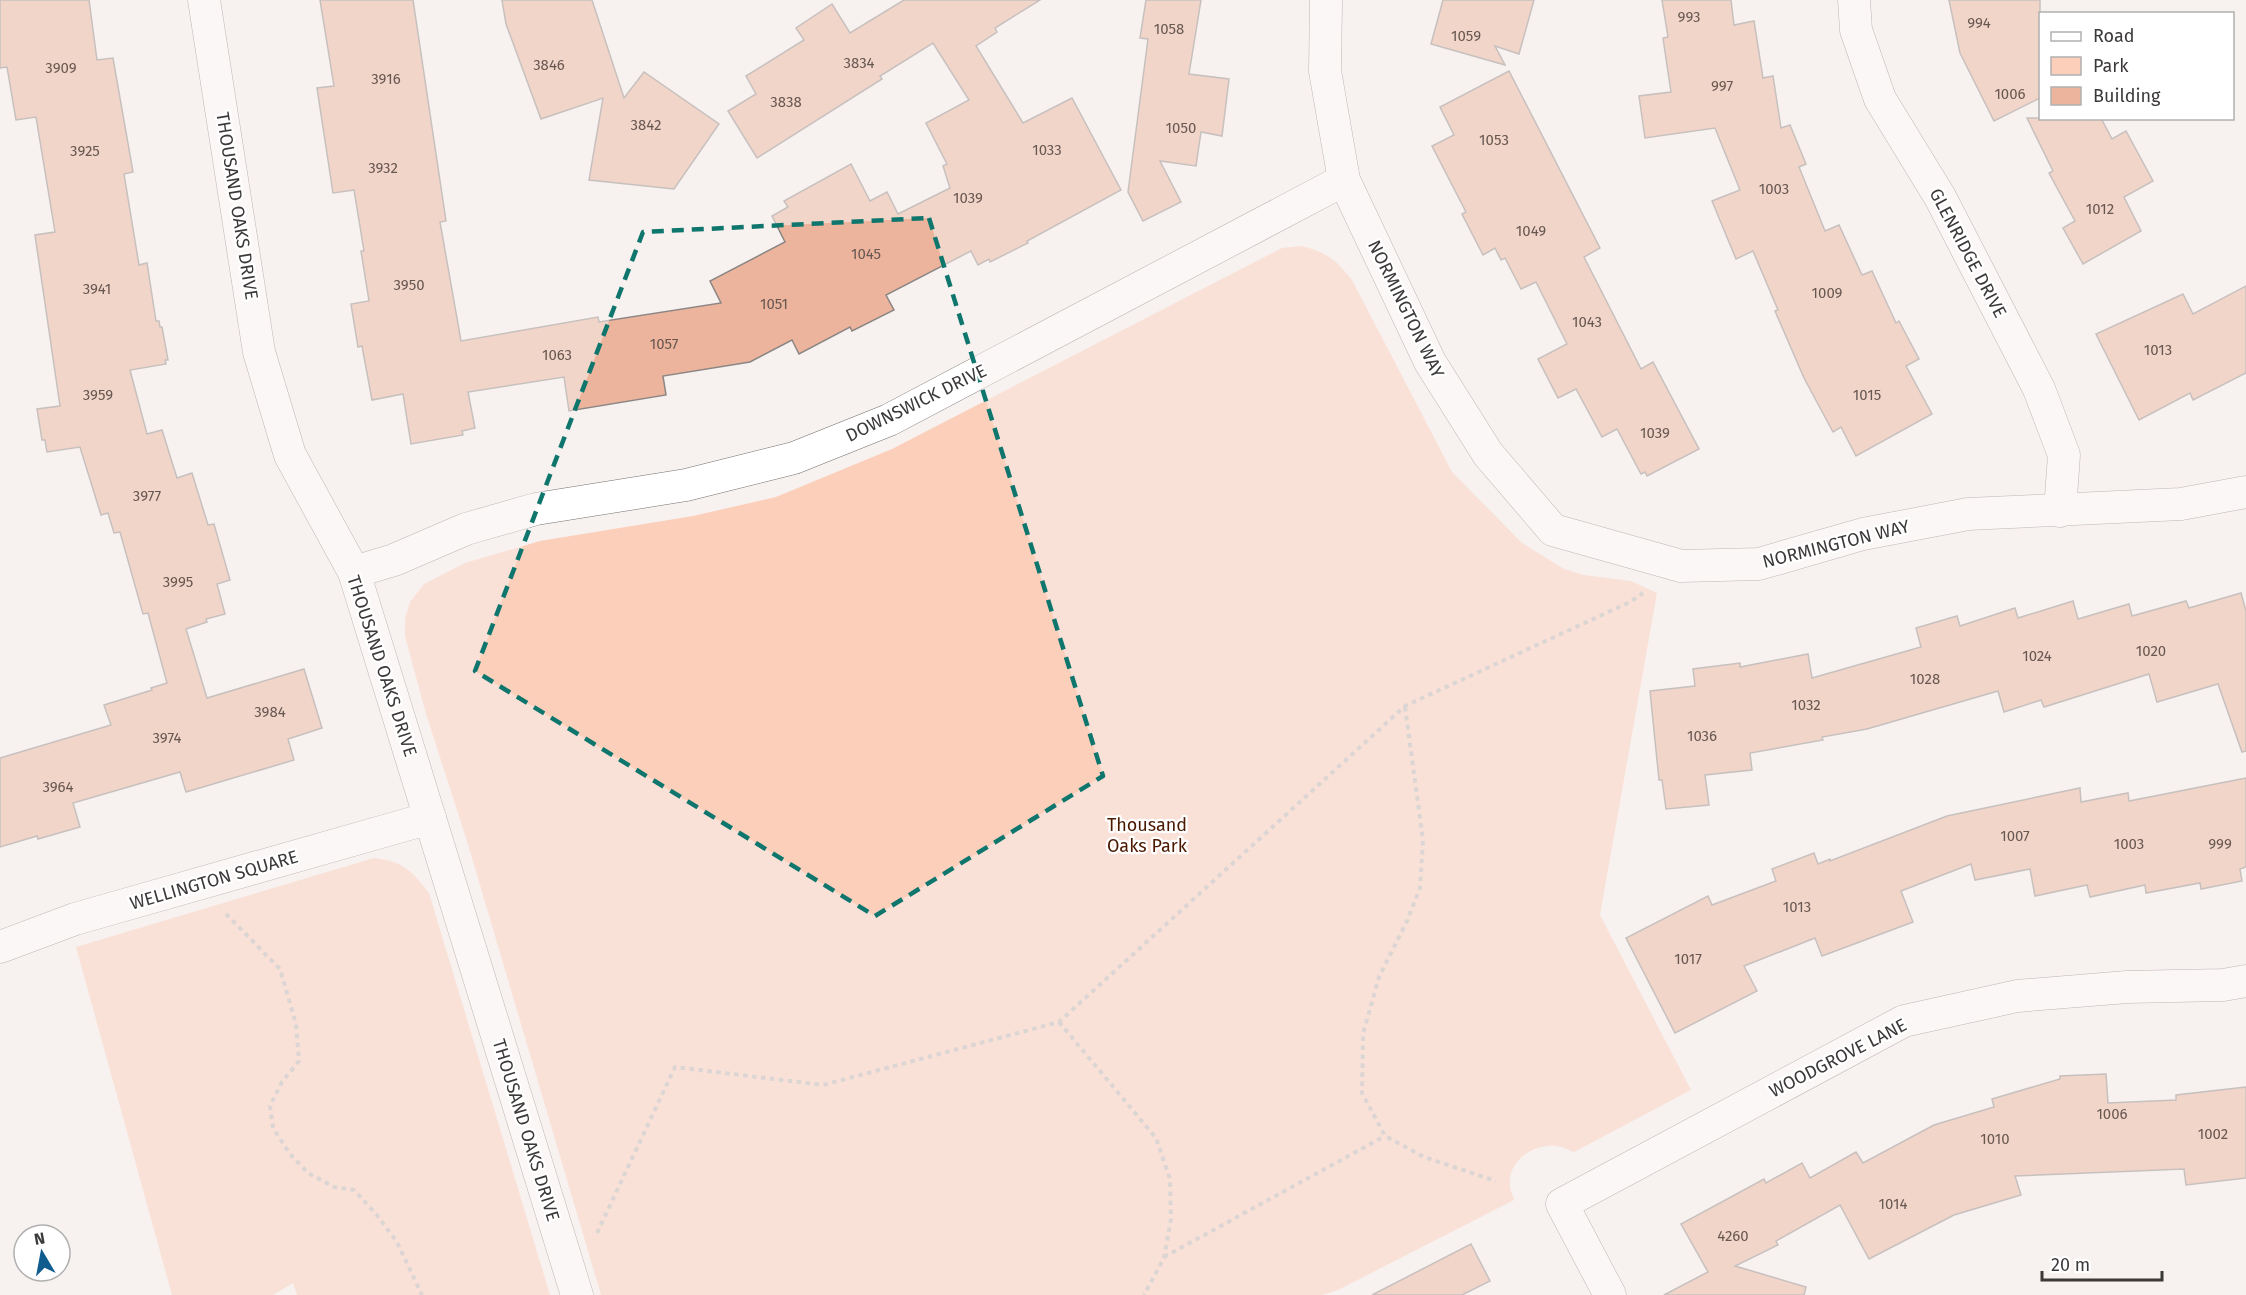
<svg xmlns="http://www.w3.org/2000/svg" width="2246" height="1295" font-family="'Fira Sans',sans-serif">
  <rect width="100%" height="100%" fill="#f7f1ef"/>
  <!-- green -->
  <g fill="#fccfbb">
    <path d="M1301,246C1327,252 1336,260 1352,280L1452,472L1522,543L1564,569L1584,575L1631,581L1657,593L1600,915L1691,1090L1574,1152C1568,1150 1561,1146 1555,1146C1533,1144 1507,1161 1510,1186C1510,1190 1513,1195 1514,1200L1338,1290L1322,1295H601L467,841L426,714L405,636V619L410,602L424,584L465,563L540,541L693,516L776,497L892,449L1282,248Z"/>
    <path d="M374,858C403,861 412,871 429,893L550,1295H297L293,1283L273,1295H172L76,947Z"/>
  </g>
  <!-- building -->
  <g fill="#ecb49c" stroke="#8b8684" stroke-width="1.5">
    <polygon points="0,0 89,0 97,60 113,58 133,172 124,174 139,265 147,263 156,321 159,321 160,327 162,327 168,360 165,360 166,364 130,370 147,434 162,430 177,478 192,473 208,525 214,524 230,580 217,584 225,614 206,619 207,622 186,629 207,698 304,669 322,728 288,739 294,760 186,792 180,772 73,803 80,827 38,839 37,836 0,847 0,758 111,725 104,705 152,690 151,688 167,683 148,613 143,614 120,532 114,533 108,513 101,515 80,447 47,452 45,440 42,440 37,409 60,406 35,235 55,232 36,117 16,120 7,67 0,68"/>
    <polygon points="320,0 413,0 446,221 440,222 461,341 598,317 599,322 721,303 710,281 785,242 772,216 788,207 784,201 851,164 870,201 887,192 898,214 950,188 943,166 947,164 926,123 969,100 933,43 880,76 882,79 757,158 728,111 756,94 746,76 804,40 796,28 832,4 850,33 904,0 1040,0 995,28 997,32 976,46 1023,123 1072,98 1121,190 1027,241 1028,243 990,262 989,259 978,265 971,251 886,295 894,310 852,331 850,327 799,354 792,340 750,362 663,376 666,395 569,411 564,377 468,392 475,428 462,431 463,435 411,444 403,394 372,400 362,346 358,347 351,304 369,301 361,251 364,251 354,190 333,193 317,88 334,86"/>
    <polygon points="502,0 592,0 624,98 644,72 719,124 674,189 589,180 603,98 541,119 506,24"/>
    <polygon points="1146,0 1201,0 1189,74 1229,79 1222,136 1201,132 1196,166 1160,161 1181,202 1143,221 1128,192 1148,39 1140,38"/>
    <polygon points="1443,0 1534,0 1519,54 1495,46 1505,65 1431,44"/>
    <polygon points="1662,0 1731,0 1734,25 1754,21 1763,78 1773,76 1781,128 1790,125 1806,164 1799,167 1825,231 1839,225 1862,275 1872,271 1896,323 1899,321 1919,359 1906,366 1932,414 1856,456 1841,427 1833,432 1804,378 1775,311 1778,310 1753,251 1736,259 1712,201 1740,190 1715,128 1645,138 1639,96 1671,92 1663,38 1668,37"/>
    <polygon points="1949,0 2040,0 2040,98 1994,121 1960,53"/>
    <polygon points="1509,71 1600,248 1584,257 1641,369 1653,362 1699,449 1647,476 1645,472 1641,474 1617,429 1602,437 1576,389 1558,398 1538,359 1567,344 1536,282 1521,289 1505,258 1501,260 1495,248 1483,255 1462,214 1466,212 1432,146 1454,135 1440,107"/>
    <polygon points="2027,118 2101,118 2112,139 2126,131 2153,181 2124,197 2141,231 2083,264 2063,228 2075,221 2049,173 2053,171"/>
    <polygon points="2246,286 2246,373 2193,400 2190,393 2139,420 2096,334 2183,294 2193,314"/>
    <polygon points="2241,593 2246,611 2246,751 2242,752 2218,684 2157,702 2149,674 2044,707 2041,700 2004,712 1998,691 1867,729 1822,737 1823,740 1750,753 1752,770 1705,775 1709,805 1666,809 1662,780 1659,780 1650,691 1695,686 1693,669 1740,663 1740,667 1808,654 1812,678 1921,647 1916,628 1957,616 1960,626 2015,608 2018,618 2073,601 2078,619 2129,604 2132,616 2186,601 2189,608"/>
    <polygon points="2246,778 2246,867 2240,869 2242,881 2201,889 2200,883 2146,893 2145,885 2090,897 2087,885 2035,896 2030,869 1975,880 1971,864 1901,891 1913,922 1822,956 1815,938 1744,966 1757,991 1675,1033 1626,938 1708,896 1712,905 1776,881 1772,869 1814,853 1818,864 1830,859 1830,861 1947,816 2080,788 2081,802 2128,793 2129,801"/>
    <polygon points="2106,1074 2108,1103 2176,1100 2176,1095 2246,1087 2246,1178 2186,1185 2184,1169 2015,1176 2021,1195 1954,1215 1869,1259 1840,1205 1776,1241 1778,1245 1735,1266 1806,1287 1804,1295 1664,1295 1708,1272 1681,1224 1764,1179 1766,1183 1802,1163 1810,1178 1856,1152 1863,1163 1934,1125 1994,1107 1992,1099 2060,1079 2060,1076"/>
    <polygon points="1471,1244 1490,1281 1462,1295 1372,1295"/>
  </g>
  <g fill="none" stroke-linecap="round" stroke-linejoin="round">
    <!-- street casing -->
    <g stroke="#777270" stroke-width="33">
      <g id="street">
        <polyline points="204,0 259,352 290,455 354,572 577,1295"/>
        <polyline points="1326,0 1325,71 1344,180 1430,362 1488,454 1553,530 1681,566 1759,564 1863,534 1968,514 2181,504 2246,492"/>
        <polyline points="1854,0 1856,30 1880,99 1940,197 2039,389 2064,455 2060,511"/>
        <polyline points="354,572 394,560 466,529 536,509 686,485 794,458 889,420 1344,180"/>
        <polyline points="0,947 75,919 430,818"/>
        <polyline points="1610,1295 1562,1204 1904,1021 2017,996 2127,987 2223,985 2246,981"/>
      </g>
    </g>
    <!-- path -->
    <g stroke="#b8b3b2" stroke-width="4" stroke-dasharray="4.5 4.5" stroke-linecap="butt">
      <polyline points="1405,707 1423,840 1420,888 1407,921 1379,977 1363,1034 1362,1093 1385,1136 1424,1157 1496,1181"/>
      <polyline points="226,914 280,969 296,1024 299,1061 282,1082 270,1106 273,1128 290,1154 308,1173 334,1187 354,1190 376,1214 397,1242 422,1295"/>
      <polyline points="1059,1022 1156,1138 1170,1179 1171,1219 1164,1258 1144,1295"/>
      <polyline points="597,1233 675,1067 823,1085 1059,1022 1405,706 1630,602 1643,593"/>
      <polyline points="1164,1257 1385,1136"/>
    </g>
    <!-- street -->
    <use href="#street" stroke="#fff" stroke-width="32"/>
  </g>
  <!-- marked area -->
  <path d="M0 0H2246V1295H0ZM929,218L1103,776L875,916L475,671L643,232Z" fill="#f7f1ef" fill-opacity=".55" fill-rule="evenodd"/>
  <path fill="none" stroke="#0f766e" stroke-width="4.5" stroke-dasharray="12 8" stroke-linejoin="round" d="M929,218L1103,776L875,916L475,671L643,232Z"/>
  <g text-anchor="middle" dominant-baseline="central" stroke-width="4.5" stroke-linejoin="round" paint-order="stroke">
    <!-- number labels -->
    <g font-size="15" fill="#685852">
      <text x="1689" y="17">993</text>
      <text x="1979" y="23">994</text>
      <text x="1169" y="29">1058</text>
      <text x="1466" y="36">1059</text>
      <text x="859" y="63">3834</text>
      <text x="549" y="65">3846</text>
      <text x="61" y="68">3909</text>
      <text x="386" y="79">3916</text>
      <text x="1722" y="86">997</text>
      <text x="2010" y="94">1006</text>
      <text x="786" y="102">3838</text>
      <text x="646" y="125">3842</text>
      <text x="1181" y="128">1050</text>
      <text x="1494" y="140">1053</text>
      <text x="1047" y="150">1033</text>
      <text x="85" y="151">3925</text>
      <text x="383" y="168">3932</text>
      <text x="1774" y="189">1003</text>
      <text x="968" y="198">1039</text>
      <text x="2100" y="209">1012</text>
      <text x="1531" y="231">1049</text>
      <text x="866" y="254">1045</text>
      <text x="409" y="285">3950</text>
      <text x="97" y="289">3941</text>
      <text x="1827" y="293">1009</text>
      <text x="774" y="304">1051</text>
      <text x="1587" y="322">1043</text>
      <text x="664" y="344">1057</text>
      <text x="2158" y="350">1013</text>
      <text x="557" y="355">1063</text>
      <text x="98" y="395">3959</text>
      <text x="1867" y="395">1015</text>
      <text x="1655" y="433">1039</text>
      <text x="147" y="496">3977</text>
      <text x="178" y="582">3995</text>
      <text x="2151" y="651">1020</text>
      <text x="2037" y="656">1024</text>
      <text x="1925" y="679">1028</text>
      <text x="1806" y="705">1032</text>
      <text x="270" y="712">3984</text>
      <text x="1702" y="736">1036</text>
      <text x="167" y="738">3974</text>
      <text x="58" y="787">3964</text>
      <text x="2015" y="836">1007</text>
      <text x="2129" y="844">1003</text>
      <text x="2220" y="844">999</text>
      <text x="1797" y="907">1013</text>
      <text x="1688" y="959">1017</text>
      <text x="2112" y="1114">1006</text>
      <text x="2213" y="1134">1002</text>
      <text x="1995" y="1139">1010</text>
      <text x="1893" y="1204">1014</text>
      <text x="1733" y="1236">4260</text>
    </g>
    <!-- street labels -->
    <g font-size="18" fill="#3c3939" stroke="#fff">
      <text transform="translate(237 206) rotate(81)">THOUSAND OAKS DRIVE</text>
      <text transform="translate(1968 253) rotate(62)">GLENRIDGE DRIVE</text>
      <text transform="translate(1406 309) rotate(64)">NORMINGTON WAY</text>
      <text transform="translate(916 403) rotate(-26)">DOWNSWICK DRIVE</text>
      <text transform="translate(1836 544) rotate(-14)">NORMINGTON WAY</text>
      <text transform="translate(382 666) rotate(72)">THOUSAND OAKS DRIVE</text>
      <text transform="translate(214 880) rotate(-16)">WELLINGTON SQUARE</text>
      <text transform="translate(1838 1058) rotate(-27)">WOODGROVE LANE</text>
      <text transform="translate(526 1130) rotate(73)">THOUSAND OAKS DRIVE</text>
    </g>
    <!-- park labels -->
    <g font-size="18" fill="#4a1900" stroke="#fff">
      <text x="1147" y="825">Thousand<tspan x="1147" dy="21">Oaks Park</tspan></text>
    </g>
  </g>
  <!-- legend -->
  <rect x="2039" y="12" width="195" height="108" fill="#ffffff" stroke="#b1b0b0" stroke-width="1.5"/>
  <rect x="2051" y="32" width="30" height="9" fill="#ffffff" stroke="#b1b0b0" stroke-width="1.5"/>
  <text x="2093" y="42" font-size="18" fill="#3c3939">Road</text>
  <rect x="2051" y="57" width="30" height="18" fill="#fccfbb" stroke="#b1b0b0" stroke-width="1.5"/>
  <text x="2093" y="72" font-size="18" fill="#3c3939">Park</text>
  <rect x="2051" y="87" width="30" height="18" fill="#ecb49c" stroke="#b1b0b0" stroke-width="1.5"/>
  <text x="2093" y="102" font-size="18" fill="#3c3939">Building</text>
  <!-- north arrow -->
  <g transform="translate(42 1253) rotate(350)"><circle r="28" fill="#ffffff" stroke="#b1b0b0" stroke-width="1.5"/>
  <path d="M0-4.5L10 22L0 15L-10 22Z" fill="#105c8f"/>
  <text y="-9" font-size="16" font-weight="bold" text-anchor="middle" fill="#3c3939">N</text>
  </g>
  <!-- scale -->
  <path d="M2042 1271v9h120v-9" fill="none" stroke="#3c3939" stroke-width="3"/>
  <text x="2051" y="1271" font-size="18" fill="#3c3939" stroke="#ffffff" stroke-width="4.5" paint-order="stroke">20 m</text>
</svg>
